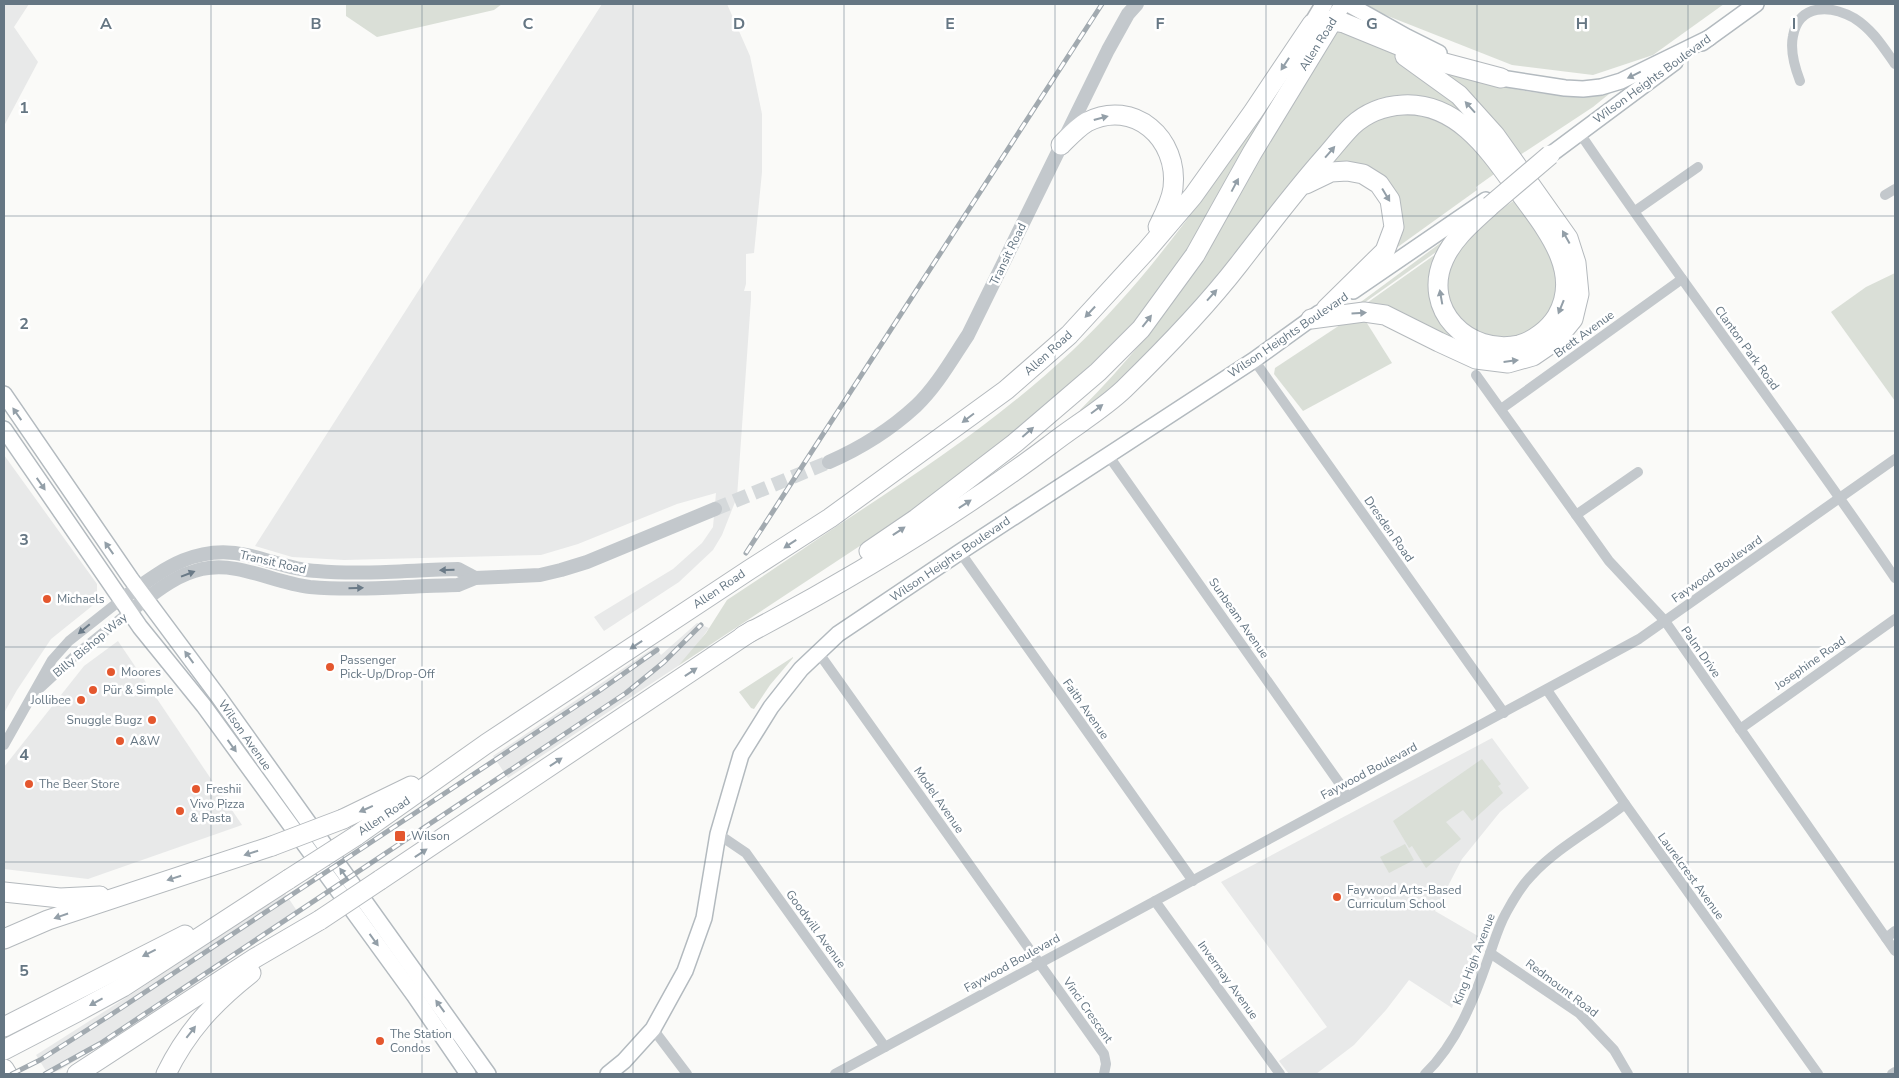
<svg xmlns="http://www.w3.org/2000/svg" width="1899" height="1078" font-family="'Nunito Sans',sans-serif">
  <rect width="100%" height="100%" fill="#fafaf8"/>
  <!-- built -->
  <g fill="#e8e9e9">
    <polygon points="4,4 29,4 14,27 38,62 4,126"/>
    <polygon points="602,4 727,4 750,56 762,114 762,172 754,253 746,254 746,284 744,291 751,291 751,299 737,497 722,535 713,550 679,582 604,631 594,617 673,569 702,543 713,527 716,493 677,504 578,544 541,555 344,560 292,557 255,546"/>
    <polygon points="4,455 97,584 97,602 51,639 17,690 4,713"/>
    <polygon points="697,623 709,628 694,649 678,666 508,778 493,756 655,647 661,655"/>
    <polygon points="118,641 242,825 88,879 4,869 4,767 84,666"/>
    <polygon points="1492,738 1529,788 1500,812 1462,859 1435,911 1478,936 1452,1008 1409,980 1386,1010 1354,1045 1316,1074 1289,1074 1279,1061 1327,1027 1221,882"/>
    <polygon points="285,893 299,914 130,1028 60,1070 48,1074 36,1055 127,997"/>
  </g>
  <!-- green -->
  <g fill="#dadfd7">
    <polygon points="346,4 502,4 494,10 377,37 346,16"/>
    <polygon points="1368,4 1724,4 1653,55 1593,75 1512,65 1370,9"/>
    <path d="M1336,29L1379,45L1400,58L1479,124L1394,99L1256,228L1176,326L1153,351L1085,413L1080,410C1126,364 1167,314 1201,259C1224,222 1242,183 1264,145C1286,106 1312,68 1336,29Z"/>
    <path d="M1435,66C1474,78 1515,93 1556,94C1575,94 1595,91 1614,90L1593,107L1517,157Z"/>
    <polygon points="1406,109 1458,127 1497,172 1476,187 1477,190 1388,254 1396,200 1324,165 1349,137 1377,117"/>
    <path d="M1260,118L1264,120L1205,225L1155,297L1124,334L1065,392L934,497L678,666L706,633L727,600C765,575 803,549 840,524C921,471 1002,417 1073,350C1145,282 1203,199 1260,118Z"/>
    <path d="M1516,199L1542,237L1555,265L1558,298L1540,326L1514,340L1474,334L1452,312L1445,279L1454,254L1457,255C1474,230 1492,216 1516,199Z"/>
    <polygon points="1454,233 1446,245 1361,305 1350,310"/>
    <polygon points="1443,249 1439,259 1453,333 1461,346 1364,305"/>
    <polygon points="1895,273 1895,401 1831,312 1866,287"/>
    <polygon points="1365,320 1392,363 1303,411 1274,374 1275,368 1340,325"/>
    <polygon points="793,657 793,658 770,685 754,709 751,708 739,692"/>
    <polygon points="1482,759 1501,784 1498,786 1503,793 1472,821 1463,810 1446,822 1461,839 1426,868 1412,846 1409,848 1393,821"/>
    <polygon points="1405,844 1414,860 1389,873 1380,857"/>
  </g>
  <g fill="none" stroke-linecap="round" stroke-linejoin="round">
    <!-- tertiary-tunnel -->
    <polyline stroke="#d5d9db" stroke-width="14" stroke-dasharray="14 7" stroke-linecap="butt" points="715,509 829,462"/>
    <!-- secondary casing -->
    <g stroke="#b3babf" stroke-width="18">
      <g id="secondary">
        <polyline points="1348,4 1407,37 1439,53"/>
        <polyline points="1702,43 1756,4"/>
        <polyline points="1490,74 1501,78 1565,88 1583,89 1601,87 1621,81 1709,38"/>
        <polyline points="1550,155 1675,62"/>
        <polyline points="1353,291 1486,200"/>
        <polyline points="4,394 131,579 218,696 488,1074"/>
        <polyline points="4,429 140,627 204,706 414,995 468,1074"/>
        <polyline points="608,1074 624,1061 653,1029 685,971 704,918 718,834 741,755 771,707 801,669 838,634 960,552 1254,360 1319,313"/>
      </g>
    </g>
    <!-- primary casing -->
    <g stroke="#b5babe" stroke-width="19">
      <g id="primary">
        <polyline points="1333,20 1343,4"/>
        <polyline points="1312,24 1324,4"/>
      </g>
    </g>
    <!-- motorway casing -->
    <g stroke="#b4b9bd" stroke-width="21">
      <g id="motorway">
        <path d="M1061,145C1069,137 1077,128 1087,122C1134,98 1179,139 1173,188C1171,202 1164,215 1158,227"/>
        <polyline points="1306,184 1331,172 1347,171 1363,174 1379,184 1390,200 1394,227 1385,251 1326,309"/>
        <polyline points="1311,319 1364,312 1385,315 1439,342 1476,359 1508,363 1533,356 1555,341 1573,319 1579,294 1576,263 1568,238 1495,135 1459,95 1405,56"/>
        <polyline points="869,551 916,519 1015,443 1098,372 1141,329 1195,255 1252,153 1333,20"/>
        <path d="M743,636C849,580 954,517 1050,445C1074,426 1102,410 1124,389C1164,350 1205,308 1239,264C1267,228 1294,192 1324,158C1333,148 1342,136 1352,126C1367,112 1383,106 1403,105C1457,102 1489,150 1517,189C1542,224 1584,270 1557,316C1549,329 1534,341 1519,345C1468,356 1421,309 1444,259C1454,237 1473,222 1490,206"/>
        <polyline points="343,819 411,786"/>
        <polyline points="356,836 486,744 749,570 830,518 1006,390 1069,335 1147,250 1193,196 1253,112 1312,24 1327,20 1344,23 1437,61 1501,78"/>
        <polyline points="380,880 753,630"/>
        <polyline points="4,892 60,898 100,896"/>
        <polyline points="4,939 48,920 272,846"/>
        <polyline points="4,1027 185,935"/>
        <polyline points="4,1050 77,1012 123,987 289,879"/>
        <polyline points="4,1069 7,1074"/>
        <polyline points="77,1074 255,958 320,920"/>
        <path d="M166,1074C187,1031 214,1002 251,973"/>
      </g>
    </g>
    <!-- minor -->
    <g stroke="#c3c8cc" stroke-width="10">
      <path d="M1800,81C1795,68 1790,50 1793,36C1799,3 1831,5 1854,18C1873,30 1883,47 1895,64"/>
      <path d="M1579,132C1681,283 1793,427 1895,578"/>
      <polyline points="1885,195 1895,189"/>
      <polyline points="1635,211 1698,167"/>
      <polyline points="1254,360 1504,713"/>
      <polyline points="1476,375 1609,561 1665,621 1895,951"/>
      <polyline points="1501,409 1682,279"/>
      <polyline points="1108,455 1340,784 1347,797"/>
      <polyline points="1576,515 1638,472"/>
      <polyline points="960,552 1193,881"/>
      <polyline points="818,652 1104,1054 1106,1064 1104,1074"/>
      <polyline points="40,688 78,653 130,611"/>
      <polyline points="1547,690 1625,804 1818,1074"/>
      <polyline points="1740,729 1895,619"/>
      <polyline points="4,745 52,660 69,641 122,599"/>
      <polyline points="718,834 746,853 885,1047"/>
      <polyline points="1155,901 1280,1074"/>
      <polyline points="1886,938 1895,931"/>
      <polyline points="1490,953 1579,1013 1614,1050 1628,1074"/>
      <polyline points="653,1029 687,1074"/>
      <polyline points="835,1074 1639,639 1895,459"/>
      <path d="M1425,1074C1457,1043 1474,999 1488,959C1494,943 1498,927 1506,913C1513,900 1521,886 1532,875C1558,847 1595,828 1625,804"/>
      <polyline points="1892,1074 1895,1072"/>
    </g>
    <!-- tertiary -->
    <g stroke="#c3c8cc" stroke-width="14">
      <path d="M829,462C861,448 890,430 916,406C937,386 952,359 968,335L1108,50L1128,14L1137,4"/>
      <path d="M122,599C161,571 195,543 247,555C270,560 292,570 317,571C364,575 411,570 458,569L475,578"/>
      <path d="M130,611C152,595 174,575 202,569C239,561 273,583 310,587C358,591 409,586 458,585L475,578L540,575L561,570L587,562L715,509"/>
    </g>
    <!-- secondary -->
    <use href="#secondary" stroke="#fff" stroke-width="15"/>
    <!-- primary -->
    <use href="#primary" stroke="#fff" stroke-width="16"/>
    <!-- motorway -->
    <use href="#motorway" stroke="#fff" stroke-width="19"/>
    <!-- rail casing -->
    <g stroke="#a2aab0" stroke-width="5">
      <g id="rail">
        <polyline points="746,553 1102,4"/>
        <polyline points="12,1074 40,1060 109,1016 599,691 657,650"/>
        <polyline points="45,1074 101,1043 626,693 664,662 701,625"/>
      </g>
    </g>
    <!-- rail -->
    <use href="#rail" stroke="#fff" stroke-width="3" stroke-dasharray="9" stroke-linecap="butt"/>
    <!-- motorway-bridge casing -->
    <g stroke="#b4b9bd" stroke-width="21" stroke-linecap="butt">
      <g id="motorway-bridge">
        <polyline points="1490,206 1550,155"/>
        <polyline points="272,846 343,819"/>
        <polyline points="289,879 356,836"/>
        <polyline points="320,920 380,880"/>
      </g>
    </g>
    <!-- motorway-bridge -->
    <use href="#motorway-bridge" stroke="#fff" stroke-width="19"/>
  </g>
  <!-- one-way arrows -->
  <defs><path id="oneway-solid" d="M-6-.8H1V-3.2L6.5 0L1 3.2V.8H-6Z" transform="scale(1.25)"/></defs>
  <g fill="#939fa8">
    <use href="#oneway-solid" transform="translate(1285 64) rotate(123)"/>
    <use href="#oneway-solid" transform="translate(1634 75) rotate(154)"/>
    <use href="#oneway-solid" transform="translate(1470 107) rotate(-132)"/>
    <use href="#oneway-solid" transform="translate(1101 118) rotate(-15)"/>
    <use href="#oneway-solid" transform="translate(1330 152) rotate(-49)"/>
    <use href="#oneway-solid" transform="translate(1235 185) rotate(-62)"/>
    <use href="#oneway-solid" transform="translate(1386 195) rotate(59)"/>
    <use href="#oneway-solid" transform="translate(1566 237) rotate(-119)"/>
    <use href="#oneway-solid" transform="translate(1212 295) rotate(-48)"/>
    <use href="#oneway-solid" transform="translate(1441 297) rotate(-100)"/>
    <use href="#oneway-solid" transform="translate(1561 307) rotate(112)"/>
    <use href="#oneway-solid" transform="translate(1090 312) rotate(133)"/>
    <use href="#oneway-solid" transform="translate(1359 313) rotate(-4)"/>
    <use href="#oneway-solid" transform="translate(1147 321) rotate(-52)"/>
    <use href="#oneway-solid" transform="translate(1511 361) rotate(-7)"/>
    <use href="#oneway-solid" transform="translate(1097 409) rotate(-37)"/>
    <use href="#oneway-solid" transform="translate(17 414) rotate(-125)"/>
    <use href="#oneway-solid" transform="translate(968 418) rotate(143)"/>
    <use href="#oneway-solid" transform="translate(1028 432) rotate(-41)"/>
    <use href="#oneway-solid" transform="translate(41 484) rotate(55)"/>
    <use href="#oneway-solid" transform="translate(965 504) rotate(-33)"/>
    <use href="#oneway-solid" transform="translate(899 531) rotate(-34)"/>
    <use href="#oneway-solid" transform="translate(790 544) rotate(147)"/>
    <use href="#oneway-solid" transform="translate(109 548) rotate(-125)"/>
    <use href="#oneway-solid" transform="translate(636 645) rotate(146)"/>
    <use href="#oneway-solid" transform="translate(189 657) rotate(-126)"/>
    <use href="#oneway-solid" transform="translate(691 672) rotate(-34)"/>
    <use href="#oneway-solid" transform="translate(232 746) rotate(54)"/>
    <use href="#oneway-solid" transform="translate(556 762) rotate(-34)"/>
    <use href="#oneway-solid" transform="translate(366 809) rotate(156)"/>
    <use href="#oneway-solid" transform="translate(251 853) rotate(162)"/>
    <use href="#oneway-solid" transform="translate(421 853) rotate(-34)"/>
    <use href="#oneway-solid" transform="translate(344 874) rotate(-126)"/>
    <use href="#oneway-solid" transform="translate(174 878) rotate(162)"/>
    <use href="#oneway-solid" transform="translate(61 916) rotate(161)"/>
    <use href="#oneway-solid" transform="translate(374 940) rotate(54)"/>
    <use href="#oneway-solid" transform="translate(149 953) rotate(153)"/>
    <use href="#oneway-solid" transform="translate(96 1002) rotate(151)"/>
    <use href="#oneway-solid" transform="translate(440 1006) rotate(-126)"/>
    <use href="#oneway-solid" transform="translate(191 1032) rotate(-52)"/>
  </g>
  <g fill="#6a7a87">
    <use href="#oneway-solid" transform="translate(447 570) rotate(179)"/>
    <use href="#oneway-solid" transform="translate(188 574) rotate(-21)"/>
    <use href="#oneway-solid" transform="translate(356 588) rotate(-2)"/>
    <use href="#oneway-solid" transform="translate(84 629) rotate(140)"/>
  </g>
  <!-- grid -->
  <path fill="none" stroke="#657683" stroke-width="1" stroke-opacity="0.55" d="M211,4V1074M422,4V1074M633,4V1074M844,4V1074M1055,4V1074M1266,4V1074M1477,4V1074M1688,4V1074M4,216H1895M4,431H1895M4,647H1895M4,862H1895"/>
  <!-- markers -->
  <g fill="#e4572e" stroke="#fff" stroke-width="2">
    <circle cx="47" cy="599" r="5"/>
    <circle cx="330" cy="667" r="5"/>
    <circle cx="111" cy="672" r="5"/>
    <circle cx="93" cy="690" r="5"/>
    <circle cx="81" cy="700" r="5"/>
    <circle cx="152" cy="720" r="5"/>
    <circle cx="120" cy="741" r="5"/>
    <circle cx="29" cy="784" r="5"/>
    <circle cx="196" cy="789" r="5"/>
    <circle cx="180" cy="811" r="5"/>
    <rect x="394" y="830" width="12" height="12" rx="2.5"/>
    <circle cx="1337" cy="897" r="5"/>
    <circle cx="380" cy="1041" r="5"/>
  </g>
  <g text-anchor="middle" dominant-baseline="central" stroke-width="5" stroke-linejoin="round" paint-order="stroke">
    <!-- street labels -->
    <g font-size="12" fill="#657683" stroke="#fff">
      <text transform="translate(1318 44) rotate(-58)">Allen Road</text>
      <text transform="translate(1652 79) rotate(-36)">Wilson Heights Boulevard</text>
      <text transform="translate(1008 254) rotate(-64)">Transit Road</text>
      <text transform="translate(1584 334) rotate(-36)">Brett Avenue</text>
      <text transform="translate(1288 335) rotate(-34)">Wilson Heights Boulevard</text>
      <text transform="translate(1747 348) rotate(54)">Clanton Park Road</text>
      <text transform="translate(1048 353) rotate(-42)">Allen Road</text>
      <text transform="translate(1389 529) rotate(55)">Dresden Road</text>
      <text transform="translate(950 559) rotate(-34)">Wilson Heights Boulevard</text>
      <text transform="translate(273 562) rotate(13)">Transit Road</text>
      <text transform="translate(1717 569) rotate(-35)">Faywood Boulevard</text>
      <text transform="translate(719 589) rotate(-34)">Allen Road</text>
      <text transform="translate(1239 618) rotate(55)">Sunbeam Avenue</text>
      <text transform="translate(90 645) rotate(-40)">Billy Bishop Way</text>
      <text transform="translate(1701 652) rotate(55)">Palm Drive</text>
      <text transform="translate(1810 663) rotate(-35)">Josephine Road</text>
      <text transform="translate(1086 709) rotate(55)">Faith Avenue</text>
      <text transform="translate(245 735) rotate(55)">Wilson Avenue</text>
      <text transform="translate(1369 771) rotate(-28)">Faywood Boulevard</text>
      <text transform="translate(939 800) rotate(55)">Model Avenue</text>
      <text transform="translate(384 816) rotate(-34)">Allen Road</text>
      <text transform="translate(1691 876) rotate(54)">Laurelcrest Avenue</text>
      <text transform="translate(816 929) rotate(54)">Goodwill Avenue</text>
      <text transform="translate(1474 959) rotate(-69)">King High Avenue</text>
      <text transform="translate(1012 963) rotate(-29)">Faywood Boulevard</text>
      <text transform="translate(1228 980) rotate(54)">Invermay Avenue</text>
      <text transform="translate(1562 988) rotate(37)">Redmount Road</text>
      <text transform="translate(1088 1010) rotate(55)">Vinci Crescent</text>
    </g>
    <!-- poi labels -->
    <g font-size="12" fill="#657683" stroke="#fff" text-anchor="start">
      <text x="57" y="599">Michaels</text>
      <text x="340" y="660">Passenger<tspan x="340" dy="14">Pick-Up/Drop-Off</tspan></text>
      <text x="121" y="672">Moores</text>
      <text x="103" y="690">Pür &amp; Simple</text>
      <text x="71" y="700" text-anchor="end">Jollibee</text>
      <text x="142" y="720" text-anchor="end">Snuggle Bugz</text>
      <text x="130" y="741">A&amp;W</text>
      <text x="39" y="784">The Beer Store</text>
      <text x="206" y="789">Freshii</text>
      <text x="190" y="804">Vivo Pizza<tspan x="190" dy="14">&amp; Pasta</tspan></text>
      <text x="411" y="836">Wilson</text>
      <text x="1347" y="890">Faywood Arts-Based<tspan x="1347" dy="14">Curriculum School</tspan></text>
      <text x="390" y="1034">The Station<tspan x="390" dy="14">Condos</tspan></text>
    </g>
  </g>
  <g font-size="16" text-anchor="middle" font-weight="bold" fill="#657683" stroke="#fff" stroke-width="5" stroke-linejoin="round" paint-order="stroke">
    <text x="106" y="29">A</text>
    <text x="316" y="29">B</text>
    <text x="528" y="29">C</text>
    <text x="739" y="29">D</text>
    <text x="950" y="29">E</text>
    <text x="1160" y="29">F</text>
    <text x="1372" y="29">G</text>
    <text x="1582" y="29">H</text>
    <text x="1794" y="29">I</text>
    <text x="24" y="113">1</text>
    <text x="24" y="329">2</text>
    <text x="24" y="545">3</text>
    <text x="24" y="760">4</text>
    <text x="24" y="976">5</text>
  </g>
  <!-- border -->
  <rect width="1899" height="1078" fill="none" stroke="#657683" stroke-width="10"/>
</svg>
